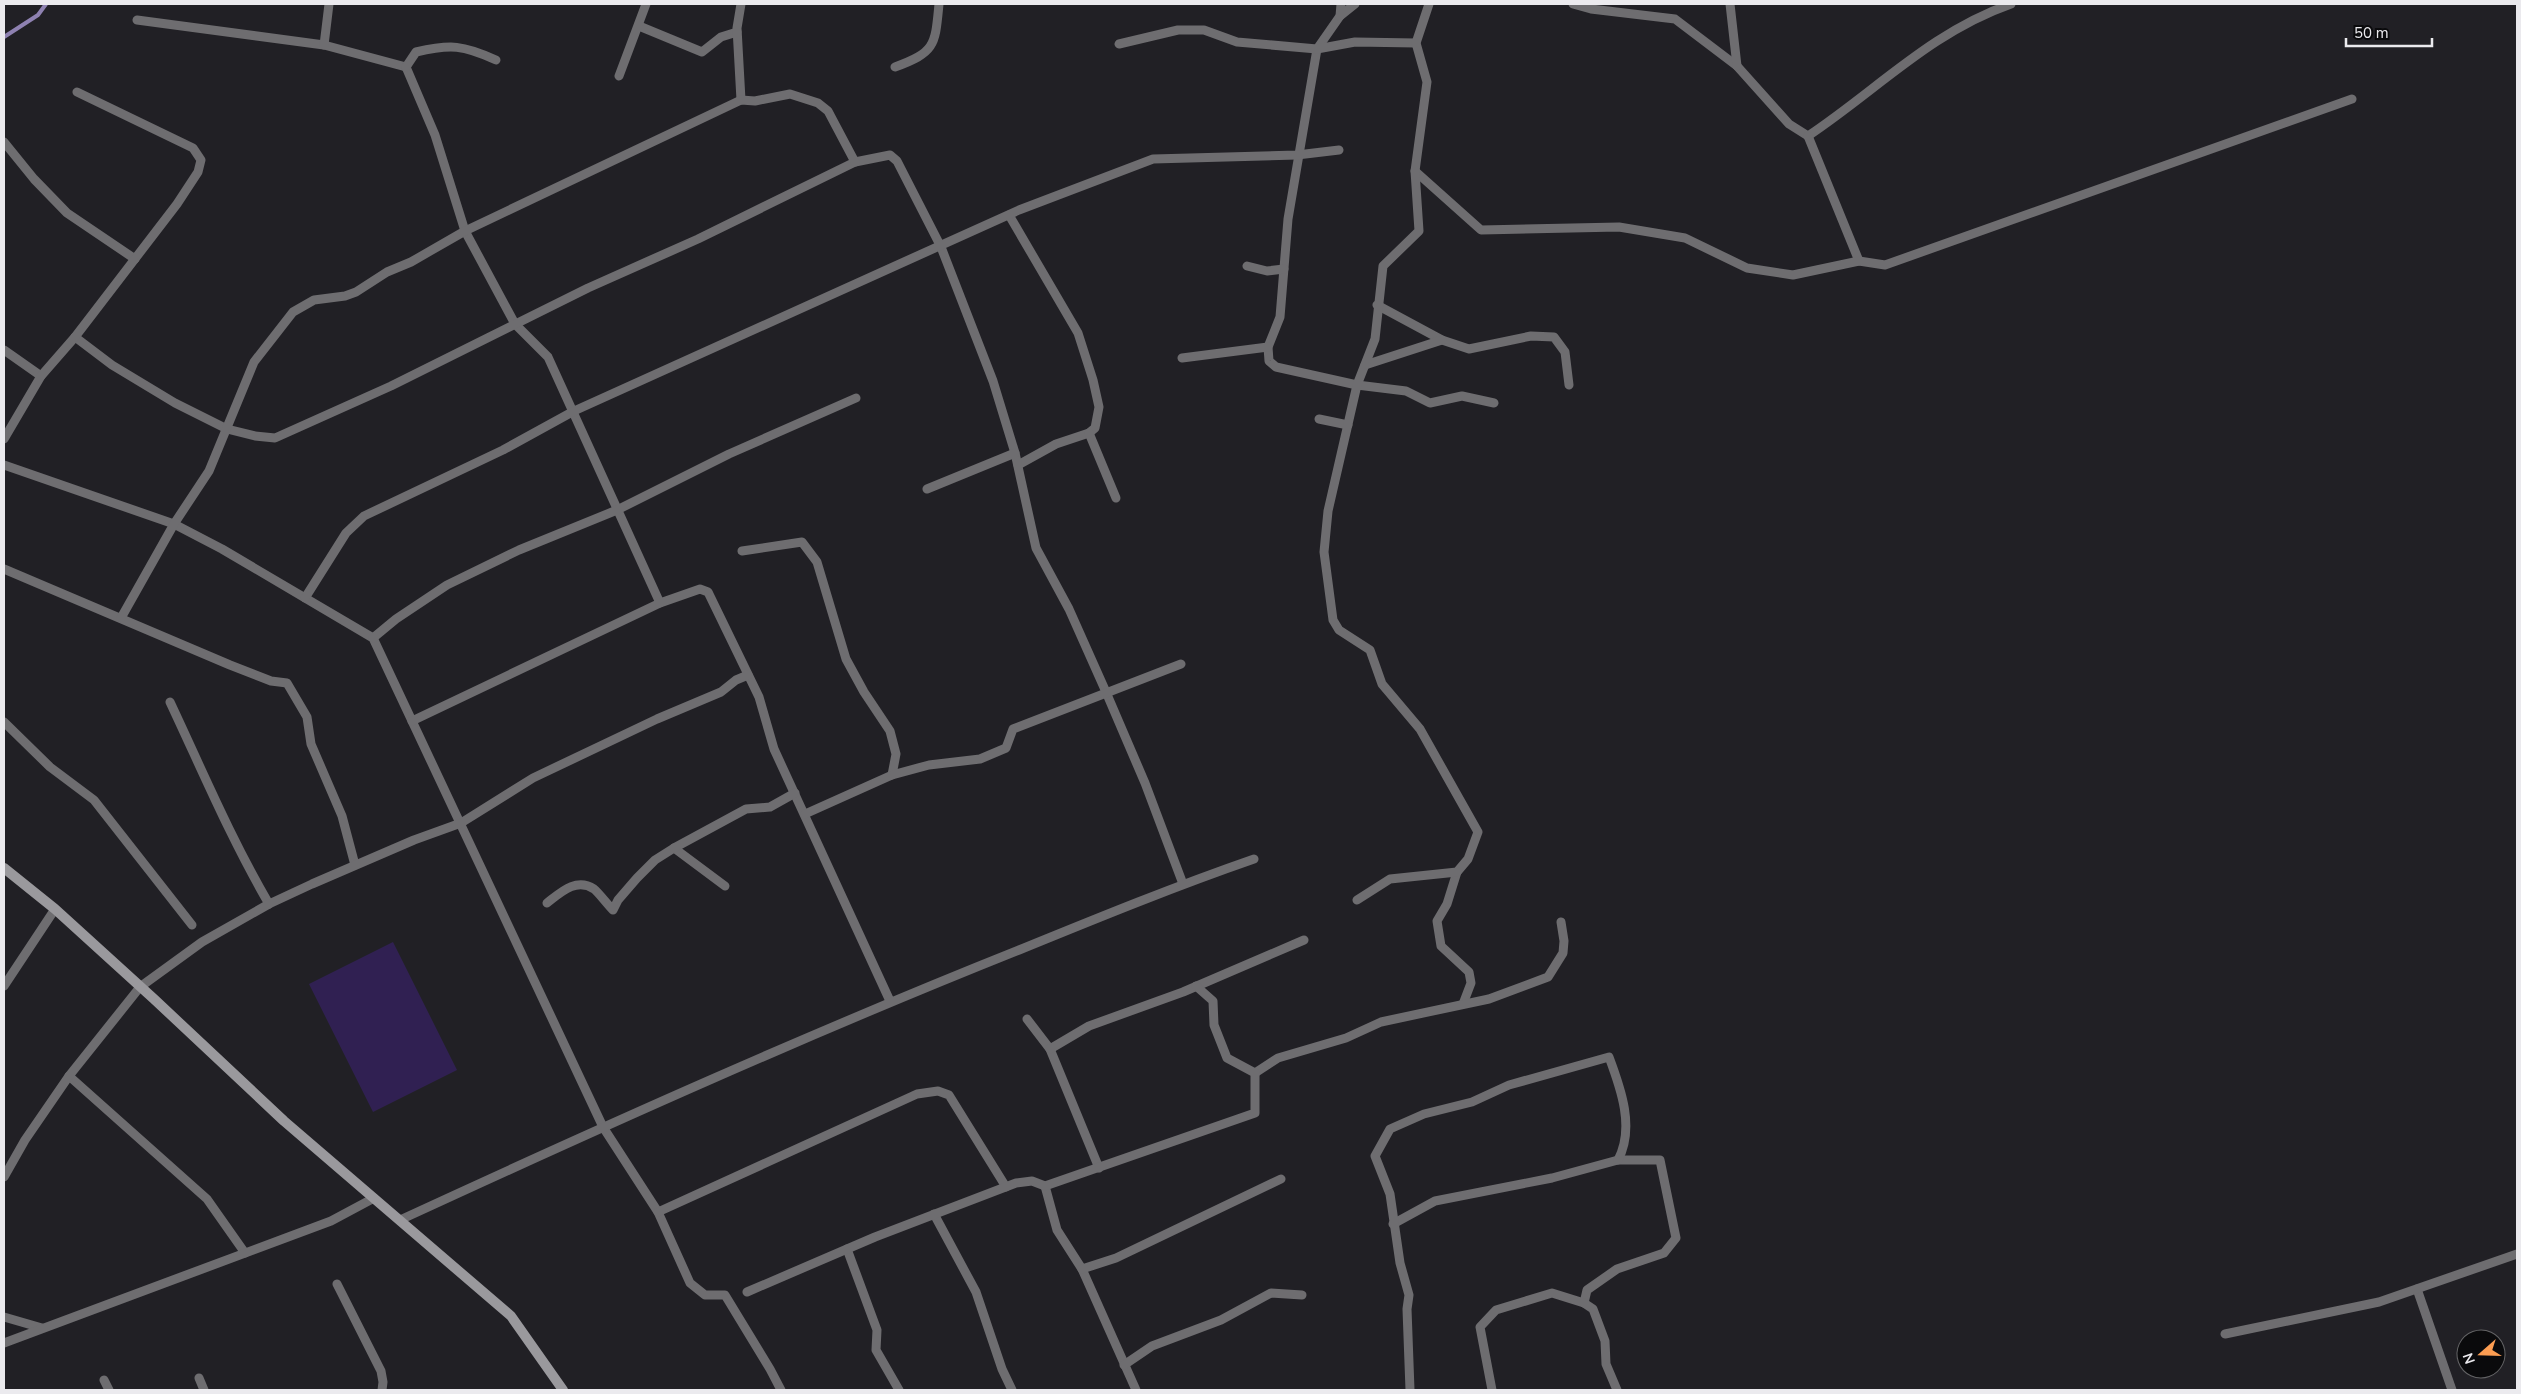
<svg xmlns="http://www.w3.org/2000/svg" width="2521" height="1394" font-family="'Nunito Sans',sans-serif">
  <rect width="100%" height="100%" fill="#212025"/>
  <!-- grass -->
  <polygon fill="#302052" points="393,942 457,1070 373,1112 309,984"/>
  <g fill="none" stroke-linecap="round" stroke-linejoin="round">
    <!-- stream -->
    <polyline stroke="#8e81b1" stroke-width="4" points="4,37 38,15 46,4"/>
    <!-- street -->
    <g stroke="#6e6d70" stroke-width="9">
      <polyline points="1341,4 1340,16 1317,49 1288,219 1280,317 1268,347 1269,361 1276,367 1357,385 1406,391 1430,403 1462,396 1494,403"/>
      <path d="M1573,4L1591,9L1675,19L1737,66L1789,124L1808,136C1877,90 1931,32 2011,4"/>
      <polyline points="1730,4 1737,66"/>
      <polyline points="1340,16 1355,4"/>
      <polyline points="137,20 324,45 406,67"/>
      <polyline points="639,26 702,52 721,37 737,32"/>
      <polyline points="1119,44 1178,30 1204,30 1237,42 1317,49 1355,42 1416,43"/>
      <polyline points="324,45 329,4"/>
      <polyline points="406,67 435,135 465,231 515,324 548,357 660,603"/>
      <path d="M406,67L416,52C451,44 463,45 496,60"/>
      <path d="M895,67C936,52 935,45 939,4"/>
      <polyline points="619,76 646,4"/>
      <polyline points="741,100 737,28 741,4"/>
      <polyline points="1808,136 1859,261"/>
      <polyline points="4,142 34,179 67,213 135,259"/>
      <polyline points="1415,171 1481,230 1619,227 1685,238 1747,268 1793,275 1859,261 1885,265 2352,99"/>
      <polyline points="1009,215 1078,333 1093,380 1099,407 1095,428 1089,433 1056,444 1018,465"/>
      <polyline points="1247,266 1267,271 1284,269"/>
      <polyline points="1377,305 1442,340 1469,349 1531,336 1554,337 1565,352 1569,385"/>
      <polyline points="75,337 112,365 175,403 227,429 255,436 275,438 391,386 588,288 698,239 855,162 890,155 897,161 941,247 993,381 1015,453 1036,548 1069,609 1106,692 1145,783 1183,884"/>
      <polyline points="4,350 41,376"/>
      <polyline points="1182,358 1268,347"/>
      <polyline points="1365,365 1442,340"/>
      <polyline points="1319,419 1348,425"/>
      <polyline points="1089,433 1116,498"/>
      <polyline points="4,439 41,376 75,337 177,204 198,172 201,160 193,148 77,92"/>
      <polyline points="4,465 174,524 222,549 373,638 603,1127 658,1212 690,1283 705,1295 725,1295 770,1369 781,1390"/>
      <polyline points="927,489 1015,453"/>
      <polyline points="742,551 802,542 817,562 846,659 864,692 890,731 896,754 892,775"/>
      <polyline points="4,569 230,665 271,681 287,683 307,717 311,744 342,816 355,865"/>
      <polyline points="305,598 346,533 364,516 503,450 574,411 1019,210 1153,159 1297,155 1339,150"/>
      <polyline points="121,618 174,524 209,471 254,362 293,312 314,300 345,296 356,292 387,272 411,262 465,231 741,100 755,101 790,94 818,103 828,111 855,162"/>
      <polyline points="373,638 396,619 447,585 519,550 617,510 729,454 856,398"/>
      <path d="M170,702C202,770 231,839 269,904"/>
      <polyline points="412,721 660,603 700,589 708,592 759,697 774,749 890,1001"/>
      <polyline points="4,722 50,767 94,800 192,925"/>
      <polyline points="805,814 892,775 929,765 980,759 1006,748 1013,729 1181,664"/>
      <polyline points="674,848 725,886"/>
      <polyline points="1457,872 1447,904 1437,921 1441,946 1469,972 1471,983 1463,1004"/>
      <polyline points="1357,900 1390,879 1457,872 1468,859 1478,832 1420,729 1382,684 1370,650 1339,630 1333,620 1324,552 1328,511 1357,385 1375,339 1383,266 1419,231 1415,171 1427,82 1416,43 1429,4"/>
      <path d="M547,903C560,893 576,877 594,889C598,892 608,905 613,910L618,900L637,878L655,860L674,848L746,809L770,807L795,793"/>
      <polyline points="4,986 55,909"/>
      <polyline points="1027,1019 1050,1049 1099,1168"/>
      <polyline points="1050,1049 1089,1026 1183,992 1304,940"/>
      <polyline points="1255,1073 1278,1058 1346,1038 1381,1022 1489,999 1548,977 1563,953 1564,941 1561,922"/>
      <polyline points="69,1076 207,1199 245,1253"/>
      <polyline points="4,1177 25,1140 69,1076 140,987 202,942 269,904 312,884 414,840 461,823 533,778 657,719 721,692 736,680 748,675"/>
      <polyline points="1045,1186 1057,1230 1082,1269 1136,1390"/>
      <polyline points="658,1212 917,1094 938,1091 949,1095 1006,1187"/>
      <polyline points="934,1214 976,1292 1002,1369 1012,1390"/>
      <path d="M400,1220C606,1125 813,1032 1024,948C1100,917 1176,886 1254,859"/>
      <polyline points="1393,1224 1435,1201 1552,1178 1618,1160 1660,1160 1676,1238 1664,1253 1617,1269 1587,1290 1584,1303"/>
      <polyline points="847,1249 877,1330 876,1350 899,1390"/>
      <polyline points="1082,1269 1116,1258 1281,1179"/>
      <polyline points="337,1284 381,1371 383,1382 382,1390"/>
      <polyline points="2417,1289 2452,1390"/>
      <polyline points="747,1292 875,1237 1016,1183 1032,1181 1045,1186 1255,1113 1255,1073 1227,1058 1214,1025 1213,1001 1196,986"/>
      <polyline points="4,1317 42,1328"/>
      <polyline points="2225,1334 2379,1302 2517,1254"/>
      <polyline points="4,1343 331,1221 374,1198"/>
      <polyline points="1124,1365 1152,1346 1221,1320 1271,1293 1302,1295"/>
      <polyline points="199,1378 204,1390"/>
      <polyline points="104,1380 109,1390"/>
      <path d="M1410,1390L1407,1309L1409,1295L1400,1263L1390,1194L1375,1156L1390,1129L1424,1114L1472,1102L1509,1085L1609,1057C1621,1089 1635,1128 1618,1160"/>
      <polyline points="1492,1390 1480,1327 1496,1310 1552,1293 1584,1303 1593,1309 1605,1341 1606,1364 1617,1390"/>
    </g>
    <!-- secondary -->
    <polyline stroke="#9a999d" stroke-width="10" points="4,868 55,909 154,999 284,1121 511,1316 563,1390"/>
  </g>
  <!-- border -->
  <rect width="2521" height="1394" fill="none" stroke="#ebeaee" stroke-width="10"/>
  <!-- north arrow -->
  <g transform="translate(2481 1354) rotate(250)"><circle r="24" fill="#0a0a0c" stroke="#646466"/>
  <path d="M0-4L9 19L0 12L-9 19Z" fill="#fc9d52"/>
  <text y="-8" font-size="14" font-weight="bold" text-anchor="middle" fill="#ebeaee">N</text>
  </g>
  <!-- scale -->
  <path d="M2346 38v8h86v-8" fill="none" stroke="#ebeaee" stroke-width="2.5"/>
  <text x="2354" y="38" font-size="15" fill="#ebeaee" stroke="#0a0a0c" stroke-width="4" paint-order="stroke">50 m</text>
</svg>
